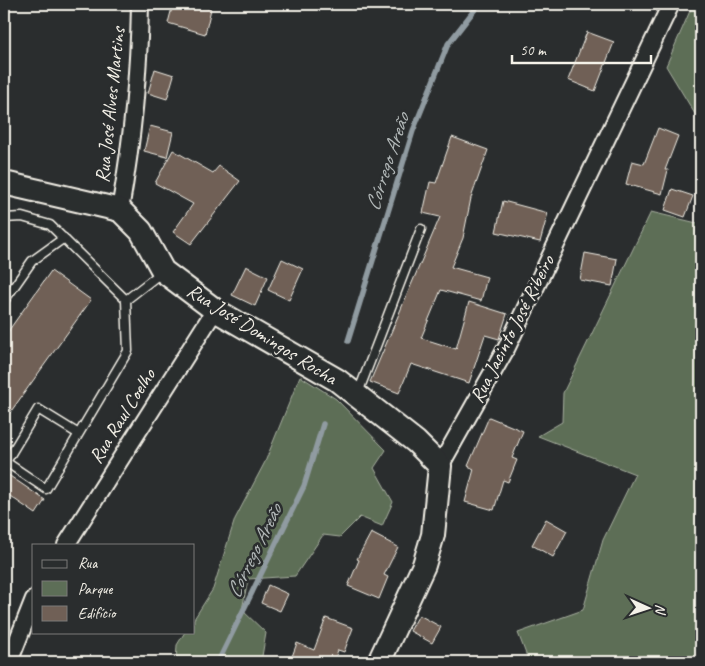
<svg xmlns="http://www.w3.org/2000/svg" width="705" height="666" font-family="Caveat,sans-serif">
  <rect width="100%" height="100%" fill="#2a2d2e"/>
  <filter id="ink" filterUnits="userSpaceOnUse"><feTurbulence type="fractalNoise" baseFrequency=".02" numOctaves="2"/><feDisplacementMap in="SourceGraphic" scale="10" xChannelSelector="R" yChannelSelector="G"/><feConvolveMatrix kernelMatrix="1 2 1 2 8 2 1 2 1" color-interpolation-filters="sRGB"/></filter>
  <g filter="url(#ink)">
    <!-- green -->
    <g fill="#5d6e57" stroke="#a8b0a0">
      <polygon points="693,4 701,4 701,124 666,66"/>
      <polygon points="651,212 701,224 701,662 529,662 518,633 583,610 603,540 635,474 538,436 562,422 563,393"/>
      <polygon points="300,376 336,399 386,450 374,468 393,502 382,526 360,517 340,537 323,535 295,576 248,579 242,610 266,633 261,662 176,662 177,645 185,632 194,632 194,619 213,589 235,519 265,462"/>
    </g>
    <g fill="none" stroke-linecap="round" stroke-linejoin="round">
      <!-- stream -->
      <g stroke="#909ba1" stroke-width="5.5">
        <polyline points="348,341 413,131 448,44 479,4"/>
        <polyline points="218,662 304,486 323,424"/>
      </g>
    </g>
    <!-- building -->
    <g fill="#706056" stroke="#f4f1e8">
      <polygon points="173,4 190,4 211,9 205,34 168,23"/>
      <polygon points="587,32 614,42 595,91 568,80"/>
      <polygon points="155,69 174,75 167,99 148,93"/>
      <polygon points="150,126 173,132 167,157 144,151"/>
      <polygon points="658,128 678,136 665,170 668,170 662,194 626,184 632,161 644,164"/>
      <polygon points="452,137 488,150 471,198 463,238 451,267 487,277 481,301 441,290 421,338 456,349 469,302 507,314 499,339 485,335 469,383 411,364 399,393 370,382 440,217 423,213 430,182 436,183"/>
      <polygon points="173,150 213,173 219,166 240,181 191,244 173,232 193,204 155,183"/>
      <polygon points="672,189 693,196 685,217 665,210"/>
      <polygon points="503,201 548,213 540,242 496,232"/>
      <polygon points="585,253 617,259 612,286 580,280"/>
      <polygon points="282,259 303,269 289,300 268,290"/>
      <polygon points="246,266 268,277 255,306 232,295"/>
      <polygon points="51,271 91,300 4,421 4,337"/>
      <polygon points="489,417 523,431 512,458 517,460 508,482 503,480 494,510 465,502 474,469 468,466"/>
      <polygon points="4,472 45,500 36,514 4,492"/>
      <polygon points="546,519 567,531 553,557 532,545"/>
      <polygon points="371,533 398,547 384,575 388,577 379,599 348,586 359,560 357,559"/>
      <polygon points="268,585 288,594 280,611 261,603"/>
      <polygon points="419,615 441,627 432,643 410,631"/>
      <polygon points="326,618 353,628 344,652 338,650 335,658 342,662 290,662 297,643 314,650"/>
    </g>
    <g fill="none" stroke-linecap="round" stroke-linejoin="round">
      <!-- lane casing -->
      <g stroke="#f4f1e8" stroke-width="11">
        <g id="lane">
          <polyline points="4,218 22,217 50,225 126,300 128,351 46,489 6,462 38,409 77,433"/>
          <polyline points="126,300 162,272"/>
          <polyline points="4,301 32,261 64,238"/>
          <polyline points="358,393 421,229"/>
        </g>
      </g>
      <!-- street casing -->
      <g stroke="#f4f1e8" stroke-width="20">
        <g id="street">
          <path d="M120,210C132,142 139,73 140,4"/>
          <polyline points="440,466 507,347 671,4"/>
          <polyline points="66,545 215,310"/>
          <polyline points="9,662 34,599"/>
        </g>
      </g>
      <!-- secondary casing -->
      <g stroke="#f4f1e8" stroke-width="26">
        <polyline id="secondary" points="4,183 120,210 141,231 163,271 215,310 337,380 416,442 440,466 433,535 424,565 379,662"/>
      </g>
      <!-- lane -->
      <use href="#lane" stroke="#2a2d2e" stroke-width="8"/>
      <!-- street -->
      <use href="#street" stroke="#2a2d2e" stroke-width="16"/>
      <!-- secondary -->
      <use href="#secondary" stroke="#2a2d2e" stroke-width="22"/>
    </g>
  </g>
  <g text-anchor="middle" dominant-baseline="central" stroke-width="5" stroke-linejoin="round" paint-order="stroke">
    <!-- street labels -->
    <g font-size="20" fill="#f4f1e8" stroke="#2a2d2e">
      <text transform="translate(110 105) rotate(-84)">Rua José Alves Martins</text>
      <text transform="translate(512 329) rotate(-63)">Rua Jacinto José Ribeiro</text>
      <text transform="translate(262 334) rotate(32)">Rua José Domingos Rocha</text>
      <text transform="translate(122 416) rotate(-58)">Rua Raul Coelho</text>
    </g>
    <!-- water labels -->
    <g font-size="21" font-style="italic" fill="#b2b8b8" stroke="#2a2d2e">
      <text transform="translate(387 162) rotate(-72)">Córrego Areão</text>
      <text transform="translate(254 551) rotate(-64)">Córrego Areão</text>
    </g>
  </g>
  <!-- margin -->
  <rect width="705" height="666" fill="none" stroke="#2a2d2e" stroke-width="20"/>
  <rect x="10" y="10" width="685" height="646" fill="none" stroke="#f4f1e8" stroke-width="2" filter="url(#ink)"/>
  <!-- legend -->
  <rect x="32" y="544" width="162" height="90" fill="#2a2d2e" stroke="#7b7b78"/>
  <rect x="42" y="560" width="25" height="8" fill="#2a2d2e" stroke="#7b7b78"/>
  <text x="78" y="568" font-size="15" fill="#f4f1e8">Rua</text>
  <rect x="42" y="581" width="25" height="15" fill="#5d6e57" stroke="#7b7b78"/>
  <text x="78" y="594" font-size="15" fill="#f4f1e8">Parque</text>
  <rect x="42" y="606" width="25" height="15" fill="#706056" stroke="#7b7b78"/>
  <text x="78" y="618" font-size="15" fill="#f4f1e8">Edifício</text>
  <!-- north arrow -->
  <g transform="translate(648 608) rotate(93)" stroke="#2a2d2e" stroke-width="4" paint-order="stroke">
  <path d="M0-4L9 19L0 12L-9 19Z" fill="#f4f1e8"/>
  <text y="-8" font-size="14" font-weight="bold" text-anchor="middle" fill="#f4f1e8">N</text>
  </g>
  <!-- scale -->
  <path d="M512 55v8h139v-8" fill="none" stroke="#f4f1e8" stroke-width="2.5"/>
  <text x="520" y="55" font-size="15" fill="#f4f1e8" stroke="#2a2d2e" stroke-width="4" paint-order="stroke">50 m</text>
</svg>
